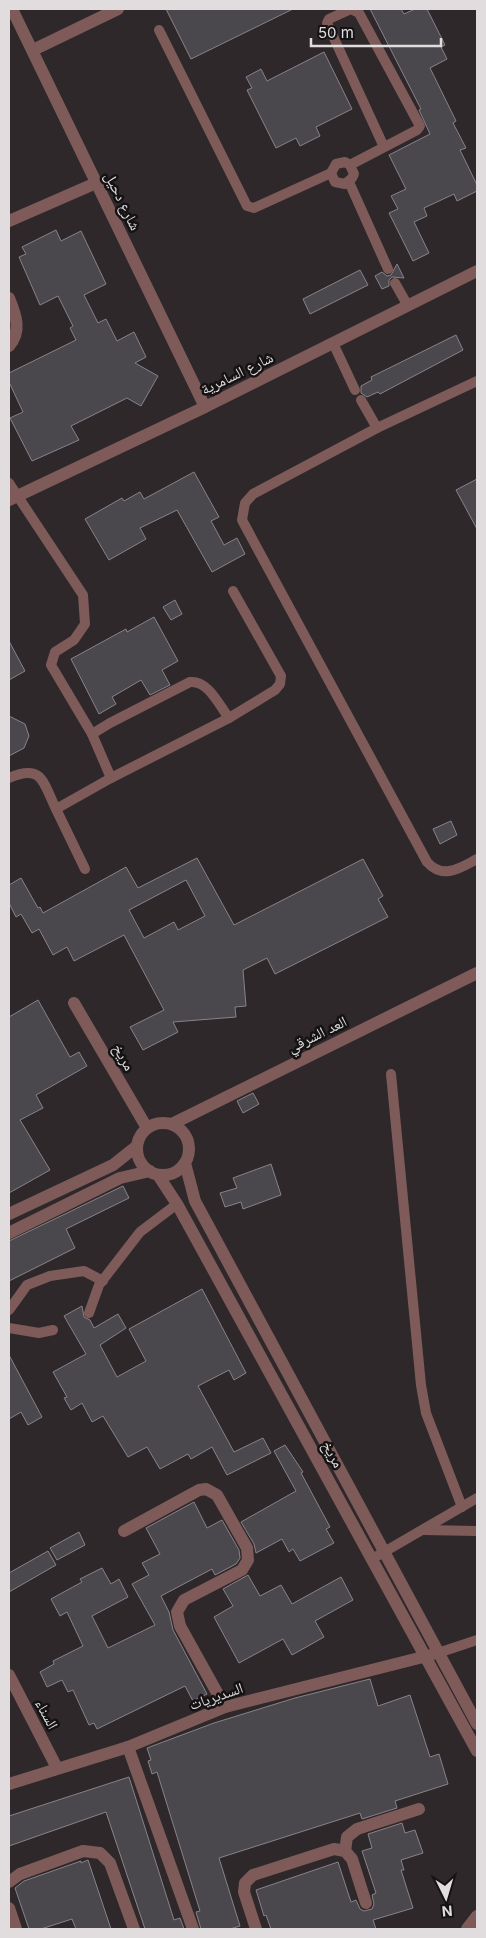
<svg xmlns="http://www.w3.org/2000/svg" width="486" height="1938" font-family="Inter,'Noto Naskh Arabic',sans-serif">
  <rect width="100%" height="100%" fill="#2e282b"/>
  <!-- building -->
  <g fill="#4b484d" stroke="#878389" fill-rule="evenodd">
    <polygon points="166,9 293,9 191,59"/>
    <polygon points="370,9 401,9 404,14 415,9 427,9 445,45 441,47 447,59 430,68 456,121 453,123 466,148 460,150 477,185 477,191 457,201 454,194 424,208 427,216 414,222 429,253 413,261 389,213 398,209 391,196 406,189 389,155 430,134 419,110 421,109"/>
    <polygon points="324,52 352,109 316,127 320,136 300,146 296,138 276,148 247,90 252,88 246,77 261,69 267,81"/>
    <polygon points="56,230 61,241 81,231 106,284 84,295 98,323 106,319 117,341 134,332 146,357 135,363 158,376 141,406 127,398 71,426 79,440 32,461 10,418 23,412 9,382 9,373 76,340 70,328 73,326 58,296 40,305 19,257 26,254 22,247"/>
    <polygon points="397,264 404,278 392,277 389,280 389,286 382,289 375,276 382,272 387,276 391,275"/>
    <polygon points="360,270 368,285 310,314 303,299"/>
    <polygon points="456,335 463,350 380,394 378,392 367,397 361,393 361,386 372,380 371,377"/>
    <polygon points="194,472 219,517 211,521 224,545 237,538 245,554 212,572 177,510 140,528 146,539 109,560 85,519 122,498 124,501 140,492 144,499"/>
    <polygon points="477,479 477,529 456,490"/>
    <polygon points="175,600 182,614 171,620 163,607"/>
    <polygon points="154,617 178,661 162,670 170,685 150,695 141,680 112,697 116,704 99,714 71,659 126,629 127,632"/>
    <polygon points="9,641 25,671 9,680"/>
    <polygon points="9,716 25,724 29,736 24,748 9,756"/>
    <polygon points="451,821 457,835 440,844 433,829"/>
    <path d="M197,858L234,925L363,859L383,896L378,899L388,917L275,974L267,958L243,970L246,1006L235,1007L236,1017L173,1022L178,1032L143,1050L130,1027L164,1010L124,935L74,961L67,947L53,955L39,929L32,933L21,914L16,917L9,903V885L21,878L38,908L40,907L43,913L126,867L138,888ZM186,880L205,916L178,930L174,922L144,938L129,910Z"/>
    <polygon points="38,1000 70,1057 79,1052 87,1066 36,1095 43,1108 20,1120 50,1170 9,1193 9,1017"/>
    <polygon points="253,1093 259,1104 243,1113 237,1101"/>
    <polygon points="271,1164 281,1195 243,1209 241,1202 225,1207 220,1193 237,1188 233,1178"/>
    <polygon points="123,1186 129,1198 66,1229 75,1248 9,1281 9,1241"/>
    <polygon points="202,1289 246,1373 234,1380 229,1370 198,1386 234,1452 263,1438 271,1453 227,1475 212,1447 191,1459 188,1454 160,1469 147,1447 128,1457 103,1416 92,1422 82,1403 71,1410 64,1398 67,1397 53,1372 86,1354 64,1316 82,1306 84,1317 90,1320 94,1328 118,1314 126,1328 100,1345 117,1377 146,1361 129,1329"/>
    <polygon points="9,1355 42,1417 28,1425 21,1412 9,1419"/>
    <polygon points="285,1445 303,1472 301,1473 330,1527 326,1529 334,1543 300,1561 293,1549 289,1552 282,1539 256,1553 254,1544 241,1522 296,1491 274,1451"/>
    <polygon points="194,1502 207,1528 222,1520 239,1550 240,1558 236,1564 215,1575 212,1569 161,1596 169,1612 173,1630 207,1694 193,1701 185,1686 97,1729 94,1723 89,1725 73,1690 68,1692 62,1680 47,1687 40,1672 54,1664 53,1661 83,1646 67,1612 60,1616 51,1599 82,1582 80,1579 102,1568 111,1584 119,1579 128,1597 92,1616 108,1648 155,1625 132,1584 149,1575 142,1563 160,1554 146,1528"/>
    <polygon points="79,1532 85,1545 57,1560 50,1548"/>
    <polygon points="48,1551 56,1565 9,1592 9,1573"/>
    <polygon points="248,1575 260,1596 281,1585 292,1604 341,1577 353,1600 315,1621 324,1637 292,1655 283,1639 239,1663 214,1617 233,1606 223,1589"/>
    <polygon points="370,1679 378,1706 410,1695 430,1757 439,1754 448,1784 395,1801 397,1808 362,1819 360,1813 219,1858 240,1926 230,1929 201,1929 196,1912 200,1911 157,1772 152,1774 148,1761 151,1760 147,1748 214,1723 295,1698"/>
    <polygon points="129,1777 174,1920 180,1918 184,1929 145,1929 106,1812 9,1846 9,1816"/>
    <polygon points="402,1823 405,1833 415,1830 423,1853 401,1860 404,1870 401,1870 413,1908 373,1920 376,1929 271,1929 266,1915 264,1916 256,1890 338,1862 351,1902 356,1900 360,1909 364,1911 372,1909 374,1904 372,1895 376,1893 362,1851 372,1848 368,1834"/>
    <polygon points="88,1860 111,1929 76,1929 72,1919 41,1929 29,1929 15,1888 24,1881 81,1861 81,1863"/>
  </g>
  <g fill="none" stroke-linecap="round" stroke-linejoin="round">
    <!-- service -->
    <g stroke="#7e5b59" stroke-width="10">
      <polyline points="159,30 247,206 254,208 331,173"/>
      <polyline points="350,165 354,174 352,178 345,184 335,182 331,173 336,164 345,162 350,165 417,130 420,126 359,13 351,9 329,19 327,23 384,147"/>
      <polyline points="349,182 388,269"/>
      <polyline points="395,283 408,306"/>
      <polyline points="333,343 355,390"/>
      <path d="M361,400L377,428L253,494L245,503L242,520L427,862C443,880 460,868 477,859"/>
      <polyline points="377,428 477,381"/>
      <polyline points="9,483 83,595 85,624 74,640 55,652 51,665 92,734 111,778 229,718 275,690 280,684 281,676 233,591"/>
      <path d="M92,734L110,723L190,682C208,680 219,705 229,718"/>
      <path d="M9,778C43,763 43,783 56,809L111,778"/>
      <polyline points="56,809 85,869"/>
      <polyline points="391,1074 421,1385 426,1413 462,1507"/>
      <polyline points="9,1310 27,1285 50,1276 84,1271 103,1281"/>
      <polyline points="89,1313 99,1285 140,1232 177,1204"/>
      <polyline points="9,1328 39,1333 53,1330"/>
      <polyline points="423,1530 477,1531"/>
      <polyline points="372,1559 477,1498"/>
      <polyline points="438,1653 477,1640"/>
    </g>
    <!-- minor -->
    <g stroke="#7e5b59" stroke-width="12">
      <polyline points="33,50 118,9"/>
      <polyline points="9,221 96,183"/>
      <path d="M9,298C16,315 22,331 9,346"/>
      <polyline points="205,407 477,271"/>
      <polyline points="74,1003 147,1128"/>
      <circle cx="163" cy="1149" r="26"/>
      <polyline points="172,1124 477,973"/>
      <polyline points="185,1163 195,1201 477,1724"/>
      <polyline points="158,1175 177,1204 477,1751"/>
      <polyline points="9,1214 113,1165 137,1146"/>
      <polyline points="9,1233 120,1178 150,1171"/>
      <polyline points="124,1531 199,1490 206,1489 217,1495 247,1548 248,1560 242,1570 184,1600 177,1612 180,1626 225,1707"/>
      <polyline points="9,1675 57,1768"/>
      <polyline points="128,1747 193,1929"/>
      <polyline points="9,1784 128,1747 225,1707 431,1655"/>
      <polyline points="345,1851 347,1837 357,1829 419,1809"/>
      <polyline points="9,1882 20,1874 83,1851 100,1853 110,1863 134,1929"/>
      <polyline points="9,1908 16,1929"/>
      <polyline points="256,1929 244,1892 245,1883 253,1875 334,1849 345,1851 352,1859 366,1903"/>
    </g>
    <!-- tertiary -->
    <g stroke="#7e5b59" stroke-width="12">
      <polyline points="9,500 205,407 12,9"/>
      <polyline points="467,1929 477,1916"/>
    </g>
  </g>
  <g text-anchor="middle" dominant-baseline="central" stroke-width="5" stroke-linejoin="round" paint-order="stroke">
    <!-- street labels -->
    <g font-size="15" fill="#e1dddf" stroke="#151213">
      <text transform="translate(123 201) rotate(64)">شارع دحيل</text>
      <text transform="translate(237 373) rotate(-26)">شارع السامرية</text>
      <text transform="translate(317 1034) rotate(-26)">العد الشرقي</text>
      <text transform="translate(124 1057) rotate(60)">مريخ</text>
      <text transform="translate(333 1454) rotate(61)">مريخ</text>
      <text transform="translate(216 1696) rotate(-19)">السديريات</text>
      <text transform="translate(47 1714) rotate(62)">السناء</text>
    </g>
  </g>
  <!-- border -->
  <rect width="486" height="1938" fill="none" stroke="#e1dddf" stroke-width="20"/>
  <!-- north arrow -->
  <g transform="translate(446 1898) rotate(175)" stroke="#151213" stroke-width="4" paint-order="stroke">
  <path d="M0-4L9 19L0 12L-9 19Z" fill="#e1dddf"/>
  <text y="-8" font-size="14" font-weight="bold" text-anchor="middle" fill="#e1dddf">N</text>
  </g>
  <!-- scale -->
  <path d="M311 38v8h130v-8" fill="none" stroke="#e1dddf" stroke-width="2.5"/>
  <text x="318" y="38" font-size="15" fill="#e1dddf" stroke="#151213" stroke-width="4" paint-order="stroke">50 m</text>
</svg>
